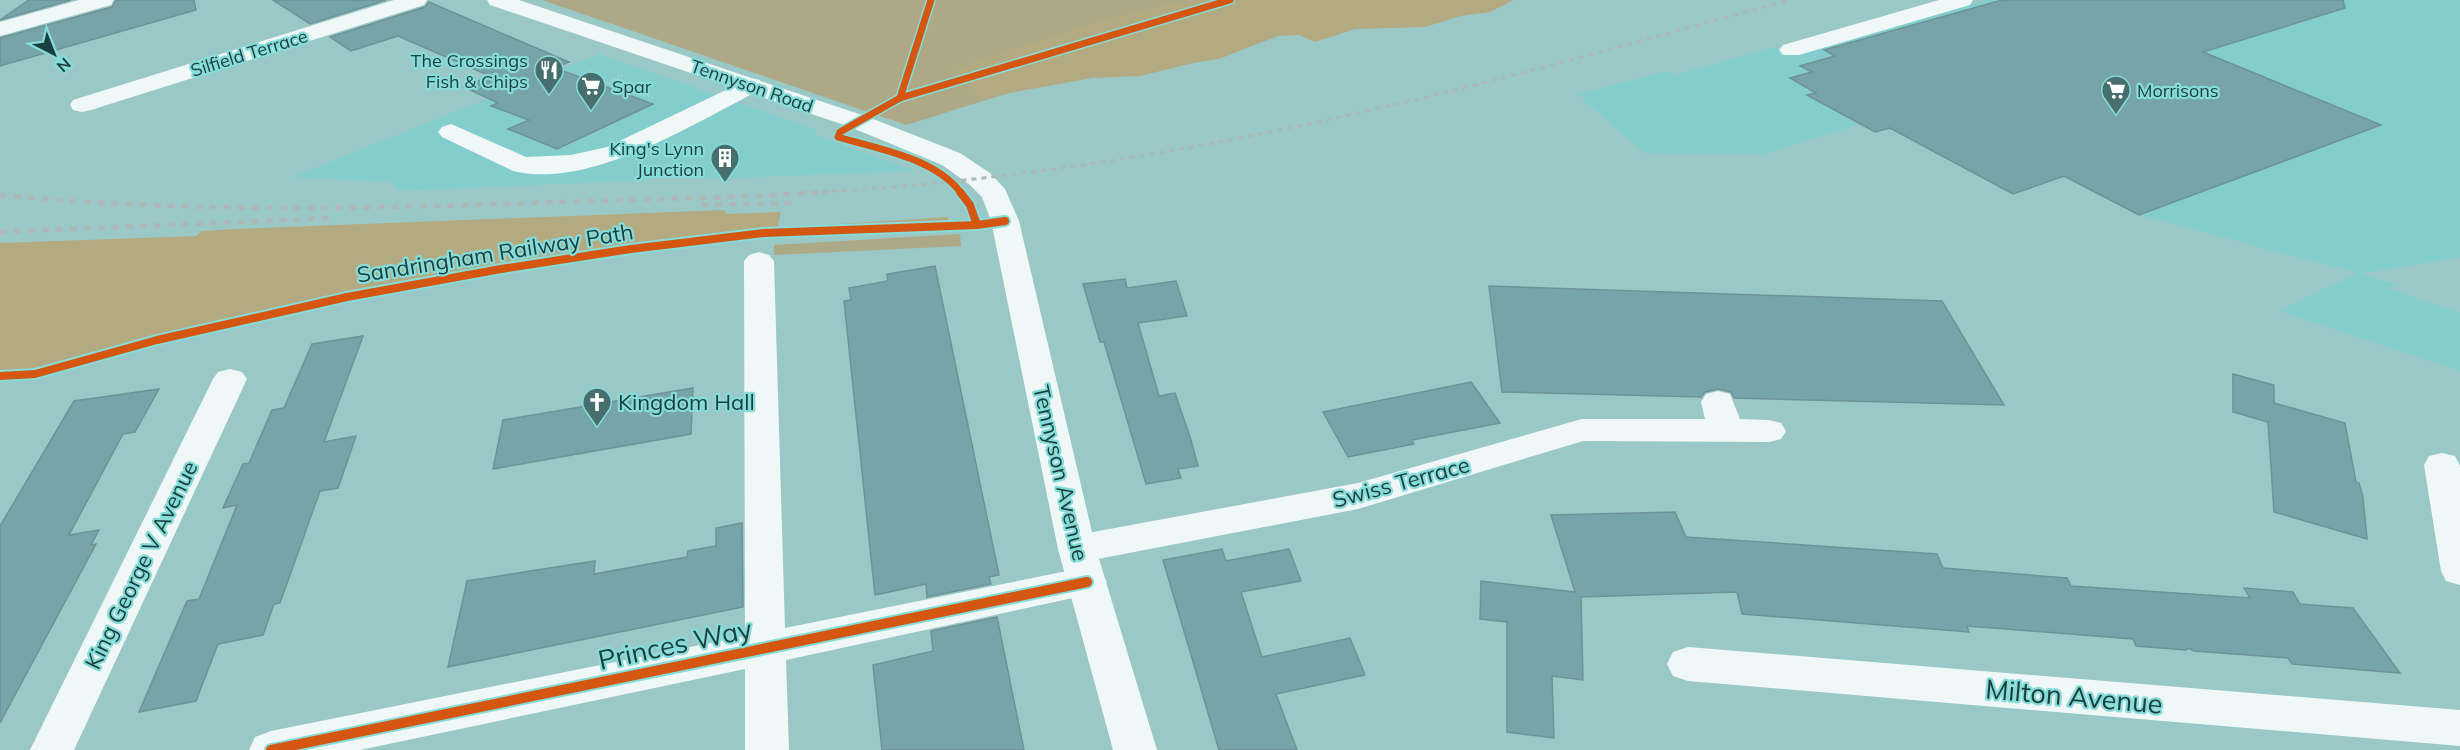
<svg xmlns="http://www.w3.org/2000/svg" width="2460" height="750" font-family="Mulish,sans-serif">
  <rect width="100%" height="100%" fill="#9ac8c7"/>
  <!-- built -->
  <g fill="#83cecc">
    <polygon points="1987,0 2460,0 2460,257 2360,274 2398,285 2386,288 2460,313 2460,371 2279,311 2357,273 2139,215 2064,176 2013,194 1890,128 1875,132 1861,124 1763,154 1644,153 1577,94 1668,71 1676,75 1774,47 1790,55"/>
    <polygon points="599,54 814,129 818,136 915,171 698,179 699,176 652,176 649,180 398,191 392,182 292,177"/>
  </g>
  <!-- green -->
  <g fill="#ada987">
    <polygon points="542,0 1308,0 906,125"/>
    <polygon points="960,234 961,246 774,255 774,245"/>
  </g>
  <!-- forest -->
  <g fill="#b3aa81">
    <polygon points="1188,0 1514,0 1490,12 1461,16 1425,27 1355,29 1315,42 1299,35 1278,36 1219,59 1198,62 1140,76 1092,78 981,98 953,72 971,63 1104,20"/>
    <polygon points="724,210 727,214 781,212 777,228 948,217 949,225 731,238 453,277 325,299 236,319 22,374 0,375 0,243 197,236 201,231 234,229"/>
  </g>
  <!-- building -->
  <g fill="#76a4a8" stroke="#6e9396" stroke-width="1.5">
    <polygon points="29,0 71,0 0,20"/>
    <polygon points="116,0 194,0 196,10 0,66 0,38 112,7"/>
    <polygon points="273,0 386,0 310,24"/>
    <polygon points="2002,0 2343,0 2345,8 2203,52 2381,125 2139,215 2064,176 2013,194 1890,128 1875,132 1807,95 1816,93 1790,78 1812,72 1800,66 1835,56 1824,50"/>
    <polygon points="429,2 569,62 555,68 653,104 557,149 508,129 529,120 491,106 498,103 464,87 490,76 398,36 351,51 330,37 425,7"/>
    <polygon points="935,266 999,575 989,577 991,584 927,597 926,584 875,595 844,301 851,300 849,288 888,281 887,274"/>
    <polygon points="1125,279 1127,288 1176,281 1187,316 1138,323 1159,396 1175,393 1191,440 1198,466 1178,469 1181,478 1146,484 1104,342 1100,342 1083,284"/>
    <polygon points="1489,286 1942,301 2004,405 1734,398 1731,392 1719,389 1705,392 1701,397 1502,392"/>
    <polygon points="363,336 324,442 356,436 338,488 320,491 280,603 274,604 263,635 218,644 196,701 139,712 187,601 199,599 237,505 223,508 243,464 249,463 272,410 284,408 312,344"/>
    <polygon points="2233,374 2274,385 2274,403 2345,423 2356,482 2359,483 2363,497 2367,539 2274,512 2268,422 2233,412"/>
    <polygon points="1471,382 1500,423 1412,440 1414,444 1348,457 1323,412"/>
    <polygon points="693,388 691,434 493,469 503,420"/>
    <polygon points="159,389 135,432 123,434 69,535 99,530 91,545 96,544 0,723 0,526 74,401"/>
    <polygon points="1675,512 1686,537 1937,554 1943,568 2067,578 2071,586 2250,598 2244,588 2293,592 2300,604 2353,608 2400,673 2292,664 2288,658 2194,651 2188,648 2186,650 2136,646 2133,639 1967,626 1969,632 1742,614 1737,592 1581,597 1583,680 1552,676 1554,738 1507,732 1507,622 1480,619 1481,581 1575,592 1551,515"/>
    <polygon points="742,523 743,607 448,667 467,581 595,561 594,574 687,557 688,551 716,546 716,528"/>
    <polygon points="1222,549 1226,561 1289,549 1301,581 1241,592 1262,657 1350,638 1365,675 1276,694 1297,750 1219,750 1163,560"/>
    <polygon points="997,617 1024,750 882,750 873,665 933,651 931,631"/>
  </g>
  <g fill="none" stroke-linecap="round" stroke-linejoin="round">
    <!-- path -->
    <polyline stroke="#bfcecd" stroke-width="3" stroke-dasharray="1 3" stroke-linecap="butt" points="622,75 607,83 655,99"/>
    <!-- minor -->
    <g fill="#f0f7f7" fill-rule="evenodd">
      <polygon points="79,0 114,0 111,5 0,36 0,22"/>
      <polygon points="394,0 427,0 424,5 91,110 82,112 73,110 70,105 73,100"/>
      <polygon points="1939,0 1973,0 1970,5 1799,55 1783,55 1779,50 1783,45"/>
      <path d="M751,78L760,80L763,85L760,90C693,124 589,190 513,171L442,137L438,132L442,127L451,124L526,157L571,155L607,147Z"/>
      <polygon points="759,252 769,255 774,261 785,628 1087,567 1101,572 1107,582 1101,592 786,660 789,750 745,750 745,669 360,750 249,750 255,737 271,731 745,636 744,261 749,255"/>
      <polygon points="230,369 242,372 247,379 74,750 30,750 213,379 218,372"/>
      <polygon points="1718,391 1730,394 1740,419 1769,420 1781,423 1786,431 1781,439 1769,442 1583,441 1358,509 1077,563 1063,559 1058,549 1063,539 1077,535 1358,483 1582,419 1705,419 1701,402 1706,394"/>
      <polygon points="2442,453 2455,456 2460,466 2460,585 2446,581 2441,571 2424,465 2429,456"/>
      <polygon points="1688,647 2460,710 2460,746 1688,681 1673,676 1667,664 1673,652"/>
    </g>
    <!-- major -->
    <polygon fill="#f0f7f7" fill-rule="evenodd" points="487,0 519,0 868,117 960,153 990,173 1005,189 1019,221 1096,549 1157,750 1113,750 1058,549 991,221 982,197 970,185 942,165 850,127 490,5"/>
    <!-- rail-far1 -->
    <path stroke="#acb7b7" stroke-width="3" stroke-dasharray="5 5" stroke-linecap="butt" d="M802,193C986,184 1170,155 1349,115C1498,82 1644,39 1791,0"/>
    <!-- rail -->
    <g stroke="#acb7b7" stroke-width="4.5" stroke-dasharray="7 7" stroke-linecap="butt">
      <path d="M0,195C186,213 371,209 557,202C647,199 738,198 828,192"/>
      <polyline points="701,205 794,203"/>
      <polyline points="0,232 333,218"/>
    </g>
    <!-- cycleway-far2 casing -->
    <g stroke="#86dcd9" stroke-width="10">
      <g id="cycleway-far2">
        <polyline points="900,98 931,0"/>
        <path d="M961,193C935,158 878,149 838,137L840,132L900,98L1230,0"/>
      </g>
    </g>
    <!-- cycleway-far1 casing -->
    <g stroke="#86dcd9" stroke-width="12">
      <g id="cycleway-far1">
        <polyline points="960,192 970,205 977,225"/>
        <polyline points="0,376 35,374 157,340 347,297 501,269 631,249 764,233 977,225 1005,221"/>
      </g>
    </g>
    <!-- cycleway casing -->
    <g stroke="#86dcd9" stroke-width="14">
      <polyline id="cycleway" points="271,750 1087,582"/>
    </g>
    <!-- cycleway-far2 -->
    <use href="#cycleway-far2" stroke="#d45611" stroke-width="7"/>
    <!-- cycleway-far1 -->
    <use href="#cycleway-far1" stroke="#d45611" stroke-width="8"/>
    <!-- cycleway -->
    <use href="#cycleway" stroke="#d45611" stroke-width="10"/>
  </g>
  <!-- icons -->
  <defs>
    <g id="restaurant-pin" transform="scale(1.5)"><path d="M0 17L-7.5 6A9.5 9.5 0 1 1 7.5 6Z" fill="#476f6e" stroke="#86dcd9"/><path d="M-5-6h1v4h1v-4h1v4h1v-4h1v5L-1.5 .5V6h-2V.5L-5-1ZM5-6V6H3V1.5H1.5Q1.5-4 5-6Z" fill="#fff"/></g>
    <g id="supermarket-pin" transform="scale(1.5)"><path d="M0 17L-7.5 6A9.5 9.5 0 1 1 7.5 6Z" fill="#476f6e" stroke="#86dcd9"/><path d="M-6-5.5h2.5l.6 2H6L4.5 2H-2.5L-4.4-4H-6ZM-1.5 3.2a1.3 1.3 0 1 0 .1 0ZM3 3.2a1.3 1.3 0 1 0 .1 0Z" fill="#fff"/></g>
    <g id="building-pin" transform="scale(1.5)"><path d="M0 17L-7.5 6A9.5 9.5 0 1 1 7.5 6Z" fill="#476f6e" stroke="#86dcd9"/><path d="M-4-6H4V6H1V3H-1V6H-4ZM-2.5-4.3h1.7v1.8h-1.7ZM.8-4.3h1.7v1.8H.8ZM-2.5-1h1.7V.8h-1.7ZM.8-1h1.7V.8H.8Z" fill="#fff"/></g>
    <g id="church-pin" transform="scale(1.5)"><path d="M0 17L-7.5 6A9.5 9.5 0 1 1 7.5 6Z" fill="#476f6e" stroke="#86dcd9"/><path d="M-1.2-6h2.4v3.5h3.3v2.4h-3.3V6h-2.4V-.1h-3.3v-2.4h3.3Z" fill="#fff"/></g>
  </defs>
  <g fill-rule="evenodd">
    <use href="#restaurant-pin" x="549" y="70"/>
    <use href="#supermarket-pin" x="591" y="86"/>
    <use href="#supermarket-pin" x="2116" y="90"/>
    <use href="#building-pin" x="725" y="158"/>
    <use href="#church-pin" x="597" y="402"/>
  </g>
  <g text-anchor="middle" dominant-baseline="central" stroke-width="4.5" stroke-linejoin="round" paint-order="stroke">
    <!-- far-street labels -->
    <g font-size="18" fill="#1b3f3e" stroke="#86dcd9">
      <text transform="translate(249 53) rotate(-17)">Silfield Terrace</text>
      <text transform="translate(752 86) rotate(19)">Tennyson Road</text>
    </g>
    <!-- far-poi labels -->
    <g font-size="18" fill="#1b3f3e" stroke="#86dcd9" text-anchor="end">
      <text x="528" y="60">The Crossings<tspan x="528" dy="21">Fish &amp; Chips</tspan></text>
      <text x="612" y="86" text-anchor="start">Spar</text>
      <text x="2137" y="90" text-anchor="start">Morrisons</text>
      <text x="704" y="148">King's Lynn<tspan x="704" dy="21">Junction</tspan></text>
    </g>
    <!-- street labels -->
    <g font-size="22" fill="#1b3f3e" stroke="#86dcd9">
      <text transform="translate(495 253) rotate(-9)">Sandringham Railway Path</text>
      <text transform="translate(1061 473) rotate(77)">Tennyson Avenue</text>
      <text transform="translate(1401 482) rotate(-15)">Swiss Terrace</text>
      <text transform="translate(141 565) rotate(-64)">King George V Avenue</text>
    </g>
    <!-- poi labels -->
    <g font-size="22" fill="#1b3f3e" stroke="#86dcd9" text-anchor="start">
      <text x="618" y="402">Kingdom Hall</text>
    </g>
    <!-- near-street labels -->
    <g font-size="27" fill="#1b3f3e" stroke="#86dcd9">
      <text transform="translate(675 644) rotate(-12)">Princes Way</text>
      <text transform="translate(2074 696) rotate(5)">Milton Avenue</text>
    </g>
  </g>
  <!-- north arrow -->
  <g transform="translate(54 54) rotate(138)" stroke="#86dcd9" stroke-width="4.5" paint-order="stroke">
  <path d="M0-4.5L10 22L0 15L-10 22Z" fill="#1b3f3e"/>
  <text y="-9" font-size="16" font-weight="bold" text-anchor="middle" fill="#1b3f3e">N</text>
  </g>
</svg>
